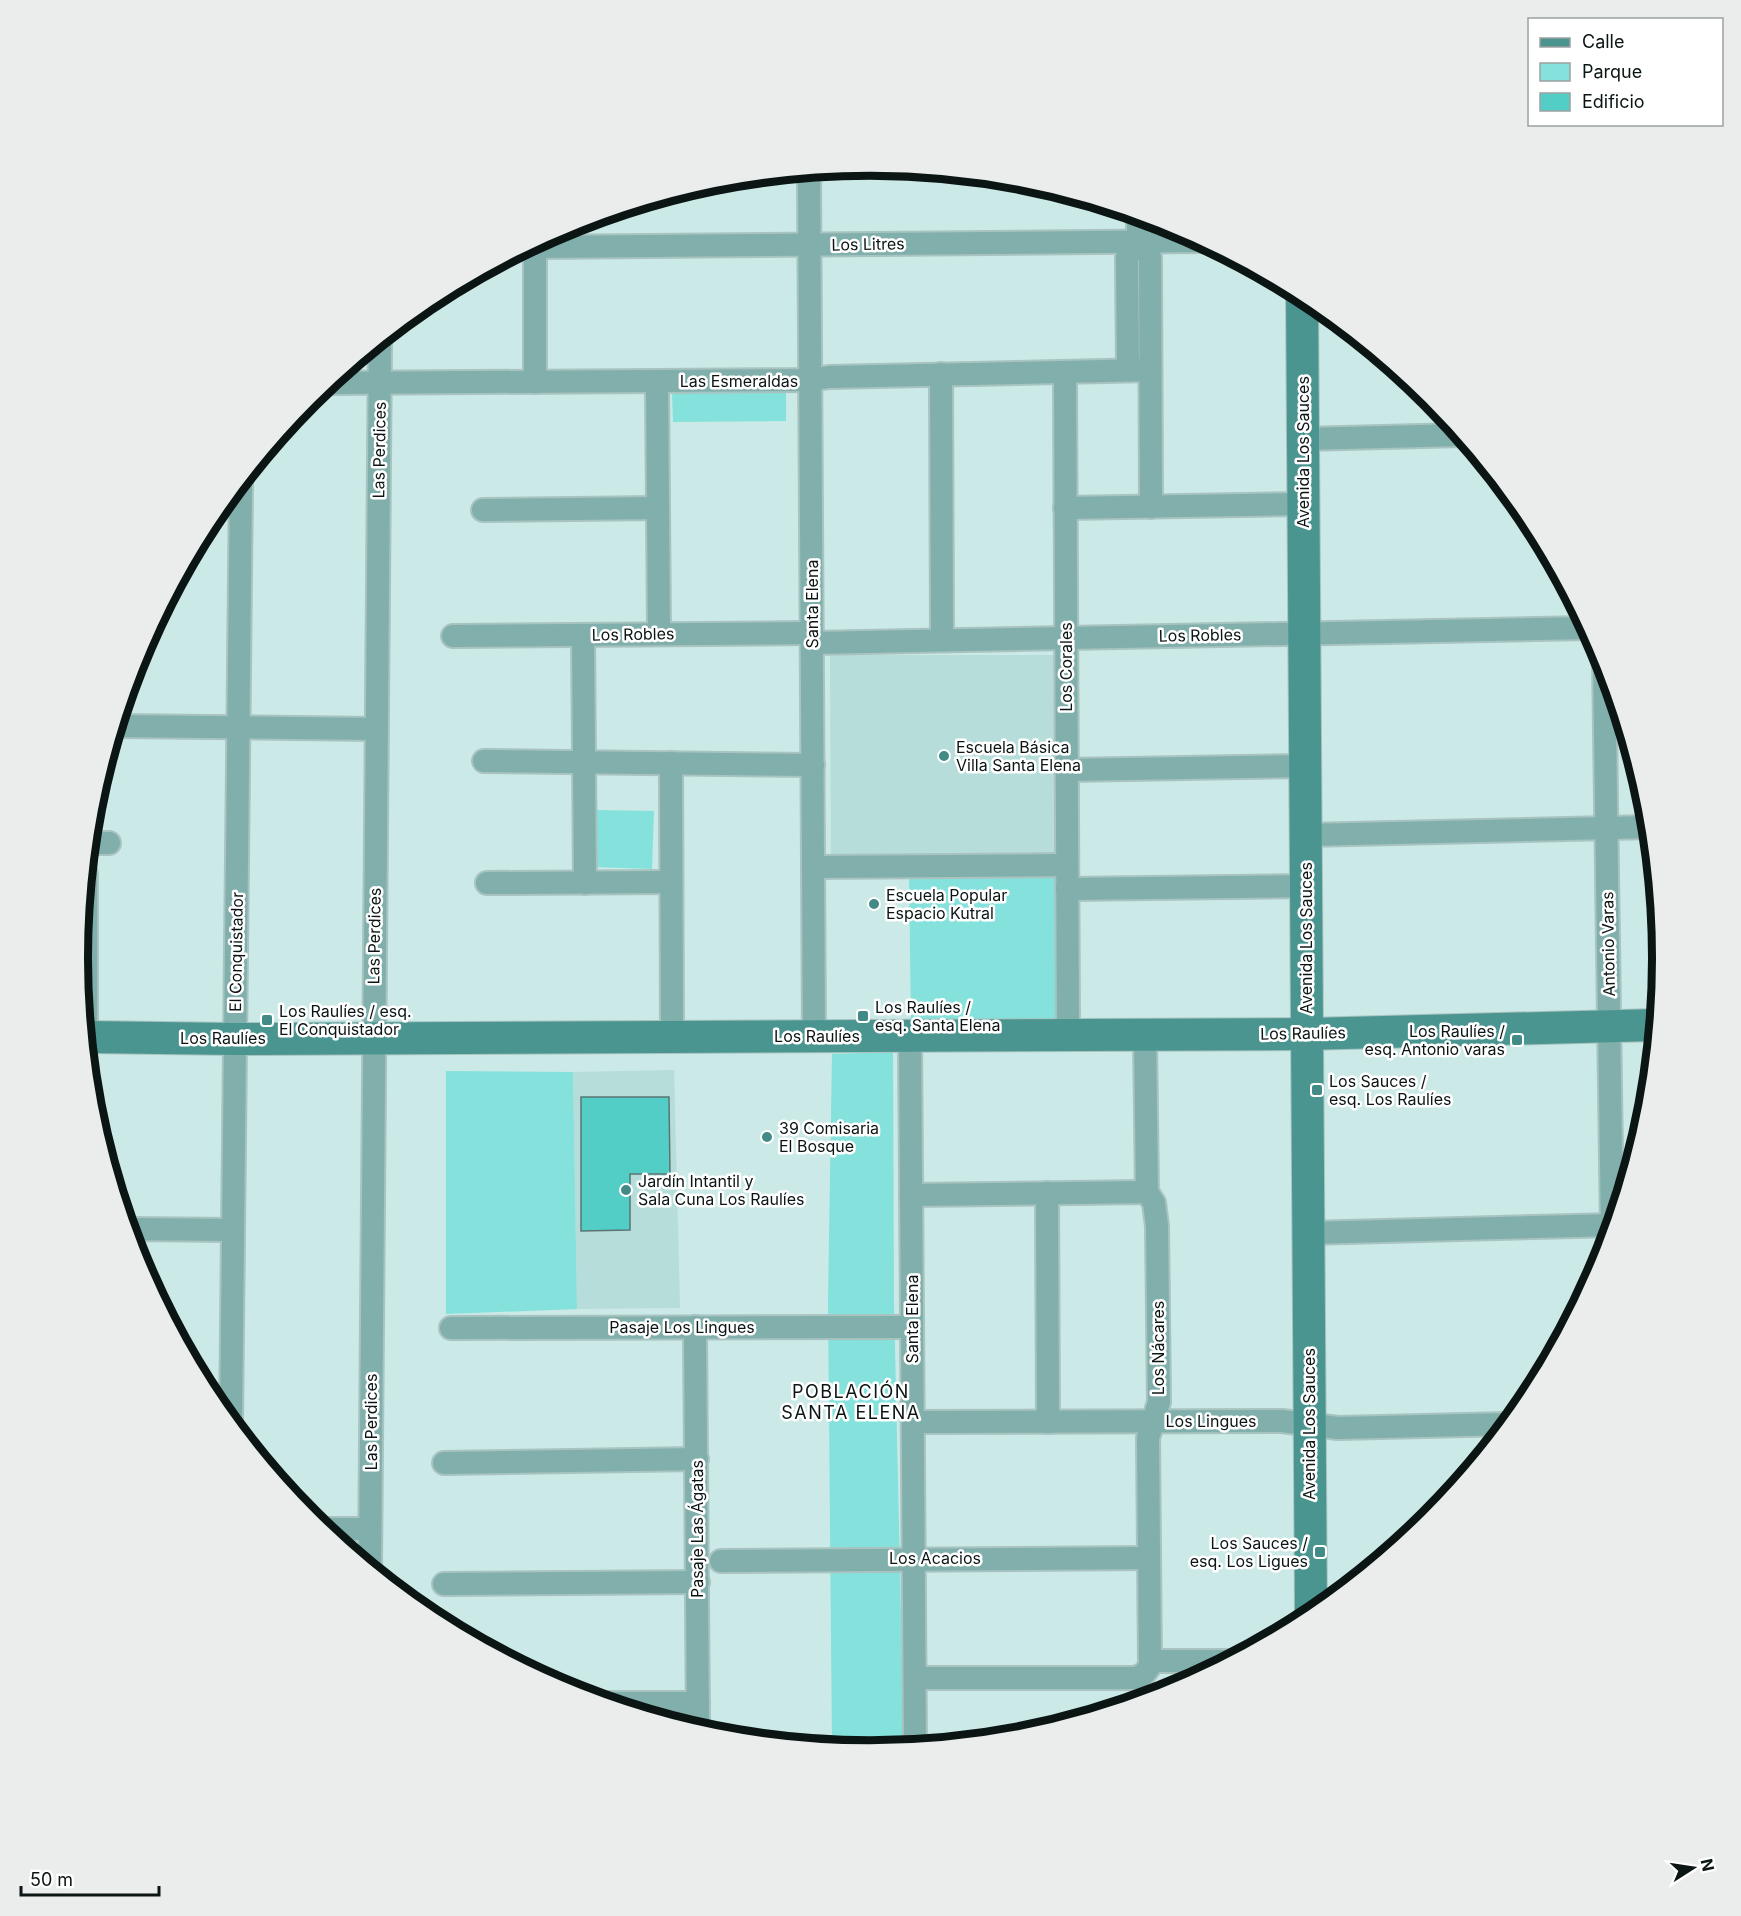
<svg xmlns="http://www.w3.org/2000/svg" width="1741" height="1916" font-family="Inter,sans-serif">
  <rect width="100%" height="100%" fill="#cbe9e6"/>
  <!-- built -->
  <g fill="#b6ddda">
    <polygon points="830,655 1057,655 1058,857 831,857"/>
    <polygon points="674,1070 680,1308 577,1309 573,1072"/>
  </g>
  <!-- green -->
  <g fill="#84e1db">
    <polygon points="672,392 786,392 786,421 673,422"/>
    <polygon points="595,810 654,811 652,869 593,867"/>
    <polygon points="1056,873 1058,1020 911,1021 909,874"/>
    <polygon points="893,1052 894,1304 904,1747 870,1750 832,1747 828,1301 832,1054"/>
    <polygon points="446,1071 573,1072 577,1309 446,1314"/>
  </g>
  <!-- building -->
  <polygon fill="#52cec7" stroke="#5a7573" stroke-width="1.5" points="581,1097 669,1097 670,1174 630,1174 630,1230 581,1231"/>
  <g fill="none" stroke-linecap="round" stroke-linejoin="round">
    <!-- street casing -->
    <g stroke="#a8c3c0" stroke-width="26">
      <g id="street">
        <polyline points="809,172 814,1036"/>
        <polyline points="1138,241 1150,257 1151,507"/>
        <polyline points="535,243 535,382"/>
        <polyline points="535,247 1201,241"/>
        <polyline points="1128,370 1127,257 1138,241 1138,215"/>
        <polyline points="1065,372 1068,1035"/>
        <polyline points="941,374 942,640"/>
        <polyline points="657,382 659,634"/>
        <polyline points="328,383 810,380 829,377 1150,370"/>
        <polyline points="1303,439 1462,435"/>
        <polyline points="1065,508 1303,504"/>
        <polyline points="483,510 658,508"/>
        <polyline points="583,635 585,883"/>
        <polyline points="453,636 812,633"/>
        <polyline points="812,643 1588,628"/>
        <polyline points="1604,658 1612,1231"/>
        <polyline points="117,726 376,729"/>
        <polyline points="484,761 813,765"/>
        <polyline points="671,763 672,1037"/>
        <polyline points="1067,770 1305,766"/>
        <polyline points="1306,835 1650,827"/>
        <polyline points="89,843 109,843"/>
        <polyline points="813,867 1067,865"/>
        <polyline points="487,883 671,882"/>
        <polyline points="1067,889 1306,886"/>
        <polyline points="86,1035 86,874"/>
        <polyline points="910,1036 915,1746"/>
        <polyline points="1047,1193 1048,1422"/>
        <polyline points="911,1195 1147,1192"/>
        <polyline points="129,1229 233,1230"/>
        <polyline points="1308,1233 1614,1225"/>
        <polyline points="695,1327 698,1730"/>
        <polyline points="451,1328 912,1327"/>
        <polyline points="231,1422 241,482"/>
        <polyline points="913,1422 1282,1421 1338,1428 1508,1424"/>
        <polyline points="444,1463 697,1459"/>
        <polyline points="323,1529 370,1529"/>
        <polyline points="721,1561 1149,1558"/>
        <polyline points="370,1568 380,340"/>
        <polyline points="444,1584 698,1582"/>
        <polyline points="1150,1661 1229,1661"/>
        <polyline points="915,1678 1136,1678 1144,1674 1150,1666 1148,1438 1159,1402 1157,1226 1154,1203 1147,1192 1145,1035"/>
        <polyline points="610,1703 698,1703"/>
      </g>
    </g>
    <!-- secondary casing -->
    <g stroke="#a8c3c0" stroke-width="34">
      <g id="secondary">
        <polyline points="1302,294 1311,1617"/>
        <polyline points="86,1037 235,1039 1307,1034 1656,1025"/>
      </g>
    </g>
    <!-- street -->
    <use href="#street" stroke="#81afab" stroke-width="22"/>
    <!-- secondary -->
    <use href="#secondary" stroke="#4b9591" stroke-width="32"/>
  </g>
  <!-- markers -->
  <g fill="#428a85" stroke="#fff" stroke-width="2">
    <circle cx="944" cy="756" r="6"/>
    <circle cx="874" cy="904" r="6"/>
    <rect x="857" y="1010" width="12" height="12" rx="3"/>
    <rect x="261" y="1014" width="12" height="12" rx="3"/>
    <rect x="1511" y="1034" width="12" height="12" rx="3"/>
    <rect x="1311" y="1084" width="12" height="12" rx="3"/>
    <circle cx="767" cy="1137" r="6"/>
    <circle cx="626" cy="1190" r="6"/>
    <rect x="1314" y="1546" width="12" height="12" rx="3"/>
  </g>
  <g text-anchor="middle" dominant-baseline="central" stroke-width="5" stroke-linejoin="round" paint-order="stroke">
    <!-- street labels -->
    <g font-size="16" fill="#0a1514" stroke="#fff">
      <text transform="translate(868 244) rotate(-1)">Los Litres</text>
      <text x="739" y="381">Las Esmeraldas</text>
      <text transform="translate(379 450) rotate(-89)">Las Perdices</text>
      <text transform="translate(1303 452) rotate(-90)">Avenida Los Sauces</text>
      <text transform="translate(812 604) rotate(-90)">Santa Elena</text>
      <text transform="translate(633 634) rotate(-1)">Los Robles</text>
      <text transform="translate(1200 635) rotate(-1)">Los Robles</text>
      <text transform="translate(1066 667) rotate(-90)">Los Corales</text>
      <text transform="translate(374 936) rotate(-89)">Las Perdices</text>
      <text transform="translate(1306 938) rotate(-90)">Avenida Los Sauces</text>
      <text transform="translate(1608 944) rotate(-91)">Antonio Varas</text>
      <text transform="translate(236 952) rotate(-89)">El Conquistador</text>
      <text transform="translate(1303 1033) rotate(-1)">Los Raulíes</text>
      <text x="817" y="1036">Los Raulíes</text>
      <text x="223" y="1038">Los Raulíes</text>
      <text transform="translate(912 1319) rotate(-90)">Santa Elena</text>
      <text x="682" y="1327">Pasaje Los Lingues</text>
      <text transform="translate(1158 1348) rotate(-90)">Los Nácares</text>
      <text x="1211" y="1421">Los Lingues</text>
      <text transform="translate(371 1422) rotate(-90)">Las Perdices</text>
      <text transform="translate(1309 1424) rotate(-90)">Avenida Los Sauces</text>
      <text transform="translate(697 1529) rotate(-90)">Pasaje Las Ágatas</text>
      <text x="935" y="1558">Los Acacios</text>
    </g>
    <!-- poi labels -->
    <g font-size="16" fill="#0a1514" stroke="#fff" text-anchor="start">
      <text x="956" y="747">Escuela Básica<tspan x="956" dy="18">Villa Santa Elena</tspan></text>
      <text x="886" y="895">Escuela Popular<tspan x="886" dy="18">Espacio Kutral</tspan></text>
      <text x="875" y="1007">Los Raulíes /<tspan x="875" dy="18">esq. Santa Elena</tspan></text>
      <text x="279" y="1011">Los Raulíes / esq.<tspan x="279" dy="18">El Conquistador</tspan></text>
      <text x="1505" y="1031" text-anchor="end">Los Raulíes /<tspan x="1505" dy="18">esq. Antonio varas</tspan></text>
      <text x="1329" y="1081">Los Sauces /<tspan x="1329" dy="18">esq. Los Raulíes</tspan></text>
      <text x="779" y="1128">39 Comisaria<tspan x="779" dy="18">El Bosque</tspan></text>
      <text x="638" y="1181">Jardín Intantil y<tspan x="638" dy="18">Sala Cuna Los Raulíes</tspan></text>
      <text x="1308" y="1543" text-anchor="end">Los Sauces /<tspan x="1308" dy="18">esq. Los Ligues</tspan></text>
    </g>
    <!-- neighbourhood labels -->
    <g font-size="18" letter-spacing="1.5" fill="#0a1514" stroke="#fff">
      <text x="851" y="1391">POBLACIÓN<tspan x="851" dy="21">SANTA ELENA</tspan></text>
    </g>
  </g>
  <!-- crop -->
  <path d="M0 0H1741V1916H0ZM88 958a782 782 0 1 1 1564 0a782 782 0 1 1-1564 0Z" fill="#ebecec" fill-rule="evenodd"/>
  <path fill="none" stroke="#0a1514" stroke-width="8" d="M88 958a782 782 0 1 1 1564 0a782 782 0 1 1-1564 0Z"/>
  <!-- legend -->
  <rect x="1528" y="18" width="195" height="108" fill="#ffffff" stroke="#9da1a1" stroke-width="1.5"/>
  <rect x="1540" y="38" width="30" height="9" fill="#4b9591" stroke="#9da1a1" stroke-width="1.5"/>
  <text x="1582" y="48" font-size="18" fill="#0a1514">Calle</text>
  <rect x="1540" y="63" width="30" height="18" fill="#84e1db" stroke="#9da1a1" stroke-width="1.5"/>
  <text x="1582" y="78" font-size="18" fill="#0a1514">Parque</text>
  <rect x="1540" y="93" width="30" height="18" fill="#52cec7" stroke="#9da1a1" stroke-width="1.5"/>
  <text x="1582" y="108" font-size="18" fill="#0a1514">Edificio</text>
  <!-- north arrow -->
  <g transform="translate(1693 1868) rotate(78)" stroke="#ffffff" stroke-width="4.5" paint-order="stroke">
  <path d="M0-4.5L10 22L0 15L-10 22Z" fill="#0a1514"/>
  <text y="-9" font-size="16" font-weight="bold" text-anchor="middle" fill="#0a1514">N</text>
  </g>
  <!-- scale -->
  <path d="M21 1886v9h138v-9" fill="none" stroke="#0a1514" stroke-width="3"/>
  <text x="30" y="1886" font-size="18" fill="#0a1514" stroke="#ffffff" stroke-width="4.5" paint-order="stroke">50 m</text>
</svg>
